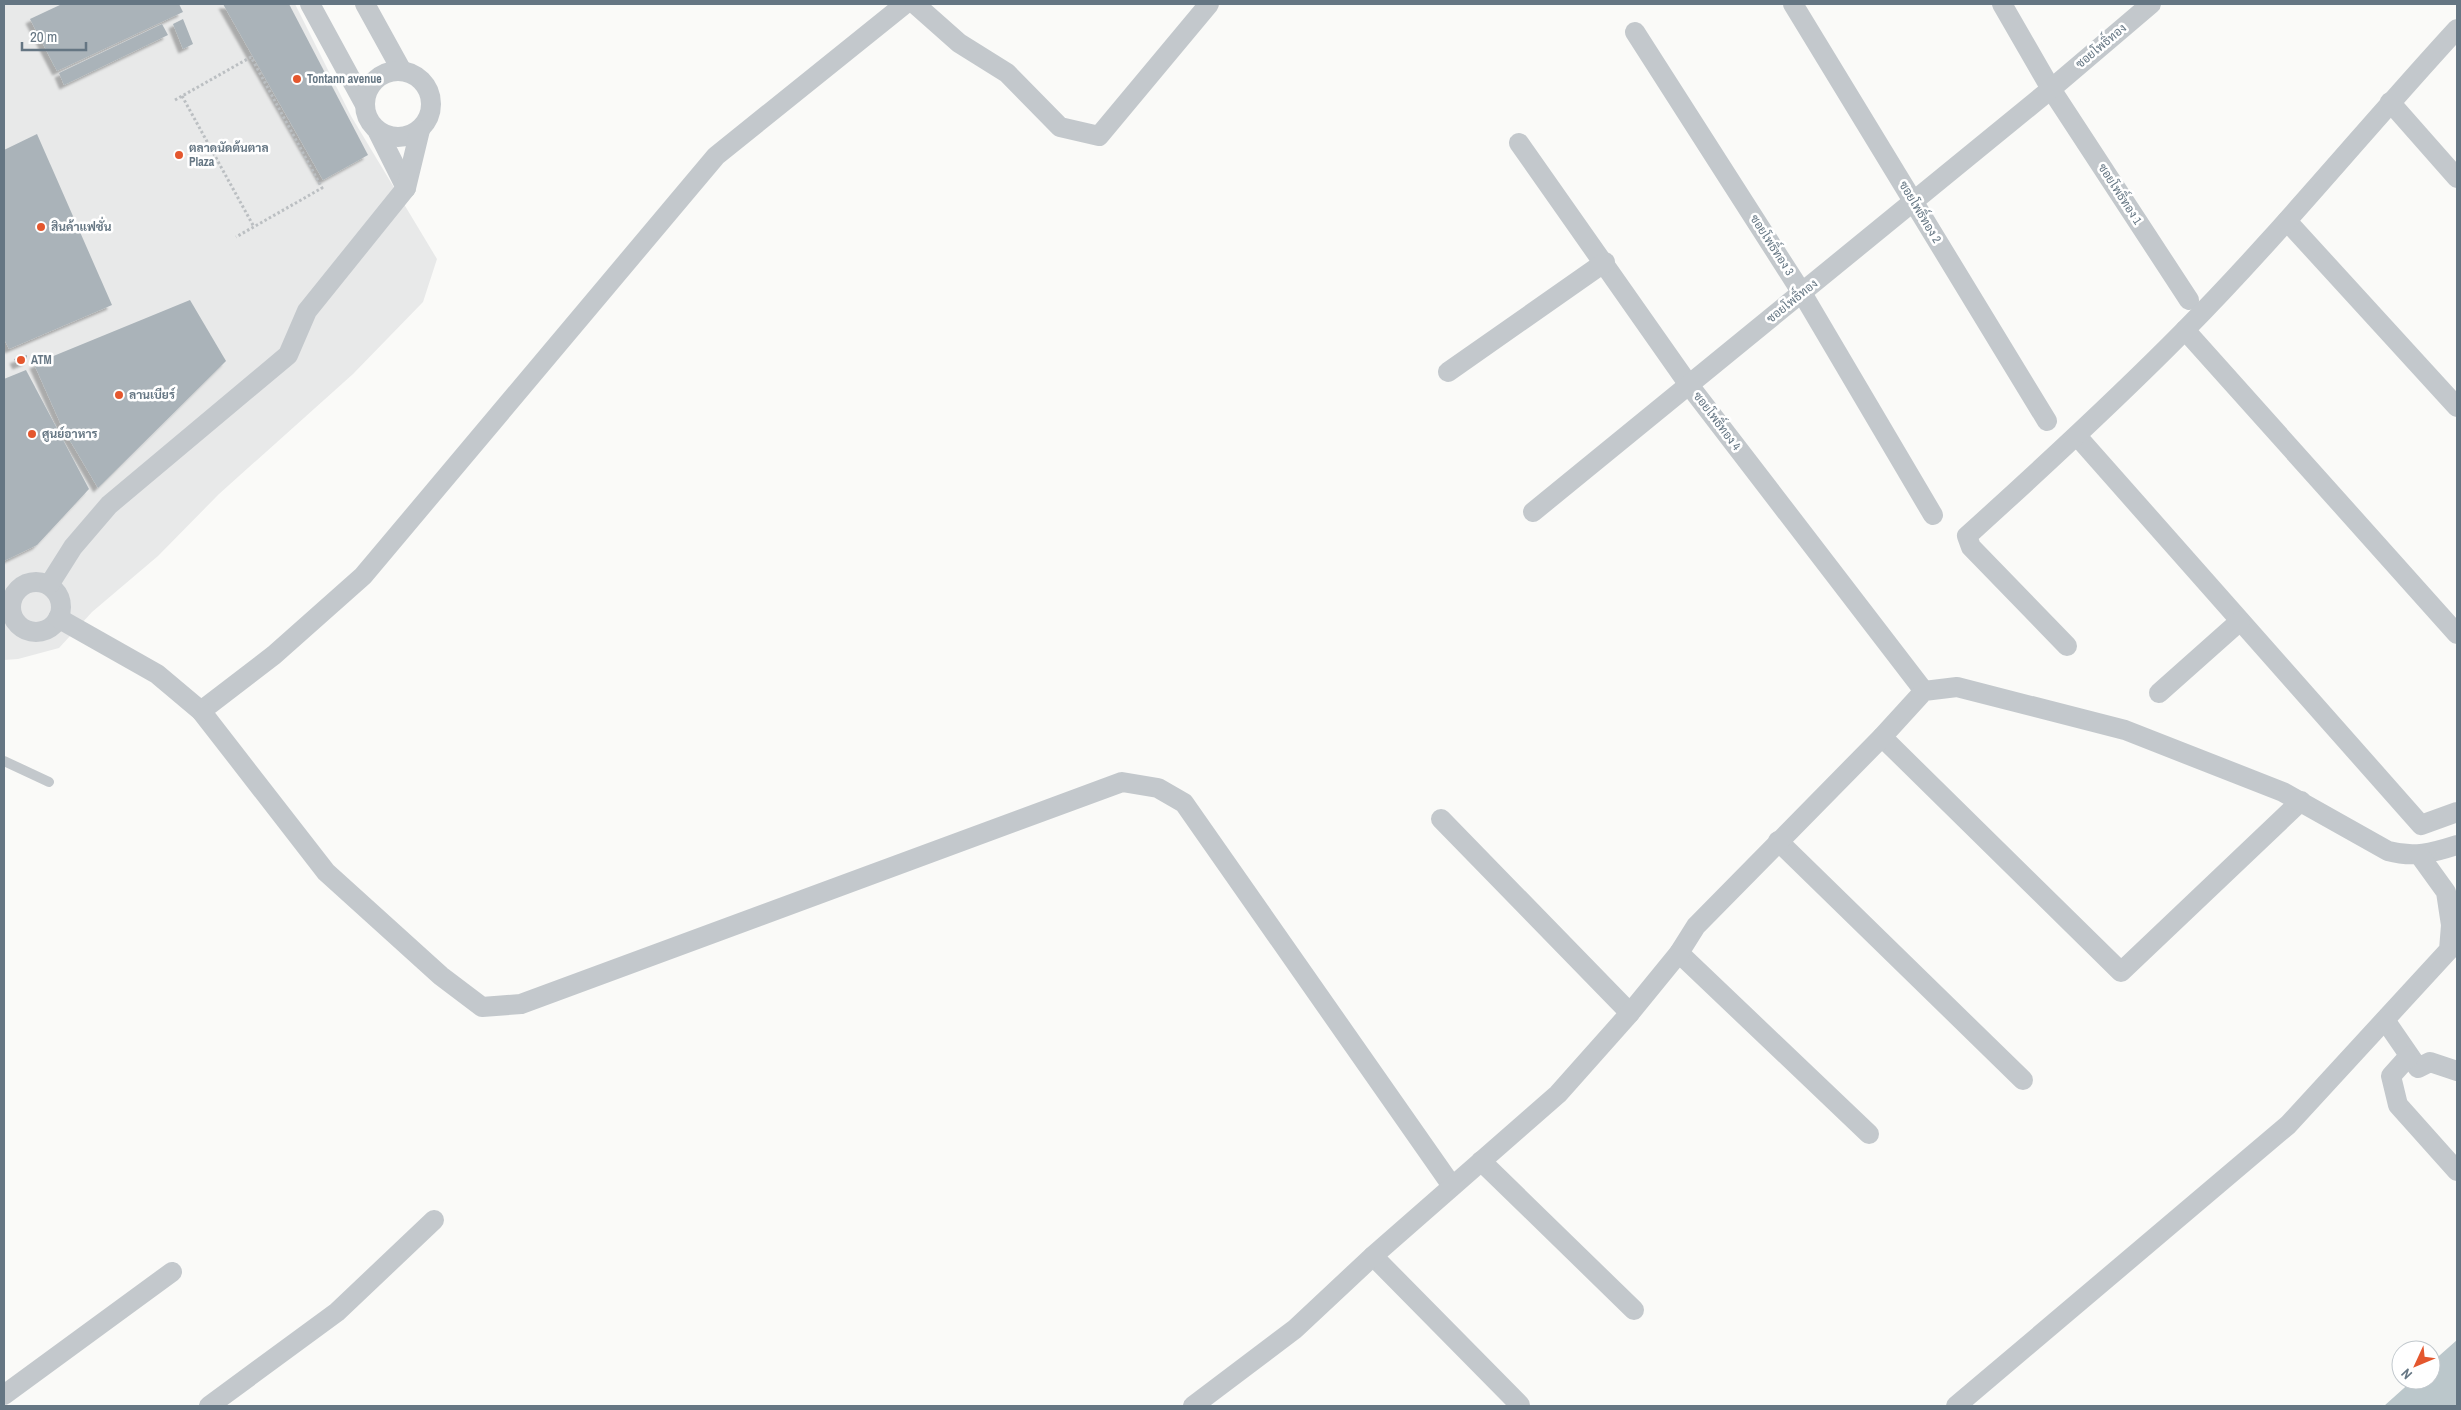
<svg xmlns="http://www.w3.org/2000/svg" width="2461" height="1410" font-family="'Archivo Narrow',Sarabun,sans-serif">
  <defs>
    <filter id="shadow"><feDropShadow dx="-4.5" dy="4.5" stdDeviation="1" flood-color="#0004"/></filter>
  </defs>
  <rect width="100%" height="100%" fill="#fafaf8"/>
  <!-- built -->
  <polygon fill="#e8e9e9" points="4,4 295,4 351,116 437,259 423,302 353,374 219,494 158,556 92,612 59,648 18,659 4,660"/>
  <!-- water -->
  <polygon fill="#bbc7cb" points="2457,1340 2457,1406 2384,1406 2413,1380 2431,1380 2431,1363"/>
  <!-- building -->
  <g fill="#aab3b9" filter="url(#shadow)">
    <polygon points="62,4 179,4 183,12 57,71 30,19"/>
    <polygon points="223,4 289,4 368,155 323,180"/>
    <polygon points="183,19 193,44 183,49 173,24"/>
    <polygon points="162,24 168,35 64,85 59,73"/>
    <polygon points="37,134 112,305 9,349 4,339 4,150"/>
    <polygon points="190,300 226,361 98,488 62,427 34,364"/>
    <polygon points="27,355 27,361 17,365 14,359"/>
    <polygon points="26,370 89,489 37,545 4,561 4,379"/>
  </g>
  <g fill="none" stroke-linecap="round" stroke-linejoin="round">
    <!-- path -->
    <g stroke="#bbbfc2" stroke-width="3" stroke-dasharray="2.5 2.5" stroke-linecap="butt">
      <polyline points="182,96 254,227"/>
      <polyline points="175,100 251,57 322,188 236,237"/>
    </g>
    <!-- lane -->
    <polyline stroke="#c3c8cc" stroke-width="10" points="4,761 49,782"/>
    <!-- street -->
    <g stroke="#c3c8cc" stroke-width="20">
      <polyline points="310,4 364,103"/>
      <polyline points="365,4 402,71"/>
      <polyline points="905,4 716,156 363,576 274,655 201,711 326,872 441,976 482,1007 521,1004 1122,782 1158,788 1184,803 1452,1186"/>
      <polyline points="915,4 959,43 1007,73 1060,127 1099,136 1209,4"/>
      <polyline points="1793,4 2047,421"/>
      <polyline points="2002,4 2051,89 2189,300"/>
      <polyline points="1635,32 1802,293 1933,515"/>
      <circle cx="398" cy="104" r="33"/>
      <polyline points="2390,102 2457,178"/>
      <polyline points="378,132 406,188"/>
      <polyline points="1519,143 1689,385 1924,691"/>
      <polyline points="2287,221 2457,407"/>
      <polyline points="2185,330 2457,634"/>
      <polyline points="1448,372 1605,262"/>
      <polyline points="2077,436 2421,825 2457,812"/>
      <polyline points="1533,512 2051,89 2151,4"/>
      <circle cx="36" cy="607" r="25"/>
      <polyline points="49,585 73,547 109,505 288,355 307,311 406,188 420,130"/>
      <polyline points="58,618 157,674 201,711"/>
      <path d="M2067,646L1971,547L1967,536C2041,469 2114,402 2184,331C2279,235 2365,129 2457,29"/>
      <polyline points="2159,693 2240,621"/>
      <polyline points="1882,737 2121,972 2301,801"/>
      <polyline points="1441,819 1630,1013"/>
      <polyline points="1778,841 2023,1080"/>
      <polyline points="1679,953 1869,1134"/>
      <polyline points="2385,1020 2418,1068 2430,1062 2457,1071"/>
      <polyline points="2409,1056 2391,1076 2398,1105 2457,1171"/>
      <polyline points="1481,1161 1634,1310"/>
      <polyline points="1373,1256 1520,1405"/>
      <polyline points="4,1395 172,1272"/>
      <polyline points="209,1406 337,1312 434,1220"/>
      <path d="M1193,1406L1295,1329L1373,1256L1558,1094L1630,1013L1679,953L1696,926L1882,737L1924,691L1957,687L2125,730L2283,792L2388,851C2414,858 2432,853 2457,845"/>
      <polyline points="1956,1406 2288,1125 2449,950 2451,925 2446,892 2420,856"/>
    </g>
  </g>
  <!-- markers -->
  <g fill="#e4572e" stroke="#fff" stroke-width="2">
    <circle cx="297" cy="79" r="5"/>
    <circle cx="179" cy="155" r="5"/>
    <circle cx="41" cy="227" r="5"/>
    <circle cx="21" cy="360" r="5"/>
    <circle cx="119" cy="395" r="5"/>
    <circle cx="32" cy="434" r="5"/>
  </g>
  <g text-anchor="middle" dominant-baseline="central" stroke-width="5" stroke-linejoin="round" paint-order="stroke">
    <!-- street labels -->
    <g font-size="12" fill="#657683" stroke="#fff">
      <text transform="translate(2101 46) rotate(-40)">ซอยโพธิ์ทอง</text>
      <text transform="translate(2120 194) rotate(57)">ซอยโพธิ์ทอง 1</text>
      <text transform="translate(1920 212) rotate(59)">ซอยโพธิ์ทอง 2</text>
      <text transform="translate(1772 245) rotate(57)">ซอยโพธิ์ทอง 3</text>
      <text transform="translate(1792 301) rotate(-39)">ซอยโพธิ์ทอง</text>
      <text transform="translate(1717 421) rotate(53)">ซอยโพธิ์ทอง 4</text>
    </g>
    <!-- poi labels -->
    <g font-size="12" font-weight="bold" fill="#657683" stroke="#fff" text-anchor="start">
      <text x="307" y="79">Tontann avenue</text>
      <text x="189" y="148">ตลาดนัดต้นตาล<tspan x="189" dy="14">Plaza</tspan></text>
      <text x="51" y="227">สินค้าแฟชั่น</text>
      <text x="31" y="360">ATM</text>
      <text x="129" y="395">ลานเบียร์</text>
      <text x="42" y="434">ศูนย์อาหาร</text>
    </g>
  </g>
  <!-- border -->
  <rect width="2461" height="1410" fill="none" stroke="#657683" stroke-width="10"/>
  <!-- north arrow -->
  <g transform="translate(2416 1365) rotate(226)"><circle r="24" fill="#ffffff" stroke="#c1c8cd"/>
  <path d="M0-4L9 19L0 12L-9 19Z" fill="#e4572e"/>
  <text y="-8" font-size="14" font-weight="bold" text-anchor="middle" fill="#657683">N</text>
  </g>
  <!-- scale -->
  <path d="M22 42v8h64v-8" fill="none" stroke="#657683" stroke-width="2.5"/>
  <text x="30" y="42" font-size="15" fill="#657683" stroke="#ffffff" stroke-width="4" paint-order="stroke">20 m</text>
</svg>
